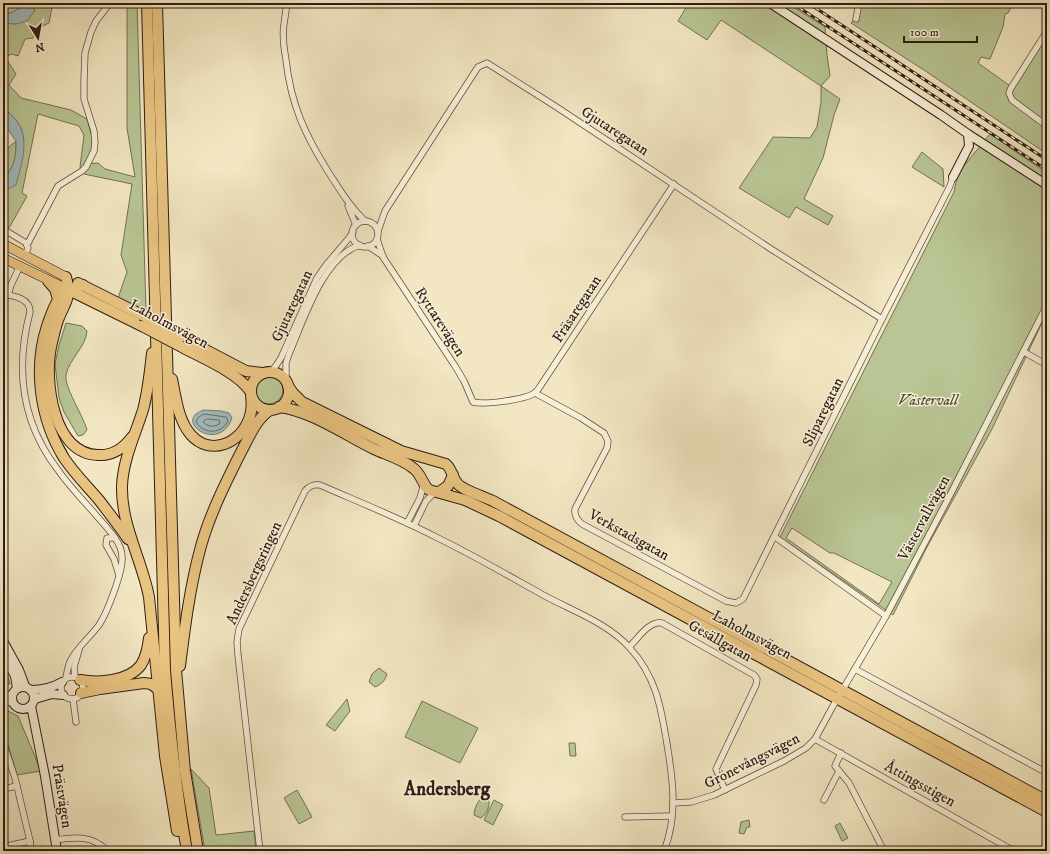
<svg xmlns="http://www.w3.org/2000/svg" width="1050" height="854" font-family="'IM FELL DW Pica',serif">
  <rect width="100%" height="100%" fill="#f2e7c2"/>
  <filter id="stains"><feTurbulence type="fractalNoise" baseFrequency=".005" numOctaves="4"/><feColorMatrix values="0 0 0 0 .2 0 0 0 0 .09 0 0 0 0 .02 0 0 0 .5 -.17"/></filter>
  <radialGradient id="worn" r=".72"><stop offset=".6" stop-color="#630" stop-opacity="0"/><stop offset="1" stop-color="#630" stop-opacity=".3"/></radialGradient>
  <!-- green -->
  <g fill="#b9c594" stroke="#737154" fill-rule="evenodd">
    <polygon points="3,3 29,3 11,13 3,14"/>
    <path d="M34,3H55L52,7L49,23L34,30L33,38L25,39L18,56L12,54L5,57L16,74L9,85L21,98L71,110L87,119L93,141L91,152L84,164L98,163L105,169L135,177L127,128V3H137L146,311L118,298L127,272L121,255L132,184L84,174L80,167L84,135L79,126L38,114L22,193L27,196L9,228L3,225V193L8,189C16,169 32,145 18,123C14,117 8,112 3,107V23L16,24L34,12Z"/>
    <polygon points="689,3 787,3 825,27 827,55 830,76 821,86 840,99 834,115 823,158 804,199 833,216 828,225 796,207 789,218 739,188 773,137 810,138 817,127 821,102 821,86 721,20 707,40 678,21"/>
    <polygon points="863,3 1013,3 1008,13 1005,14 1003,27 990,59 981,57 978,63 1013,88 1047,32 1047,154 927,72 851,23 859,13"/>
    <path d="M990,134L1047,173V312L992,429L927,547L893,615L780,537L954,192L958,173ZM792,528L830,553H834L892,582L879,604L786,538Z"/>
    <path d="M16,141C16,155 15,169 3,177V152Z"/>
    <polygon points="922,152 943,169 944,187 912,167"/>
    <path d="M66,323L82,326L87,331C86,347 69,359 66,375C64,387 83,415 87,430L83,435L78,436L64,412L59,398L55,364L59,345Z"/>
    <circle cx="269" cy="390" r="14"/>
    <polygon points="3,662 4,664 10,684 3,684"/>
    <path d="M379,668L387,674C385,681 382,684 375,687L369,682L372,674Z"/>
    <polygon points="347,699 350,711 335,731 326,725"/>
    <polygon points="422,701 478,728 460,763 405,737"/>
    <polygon points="6,710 18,716 41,771 17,775 7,741 3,733 3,714"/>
    <polygon points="569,743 575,743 576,756 570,756"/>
    <polygon points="191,769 209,788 216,835 254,831 256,851 205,851"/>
    <polygon points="297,790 312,817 299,824 284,798"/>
    <path d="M483,797H487C492,803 487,814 481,818L474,815C474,809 478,800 483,797Z"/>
    <polygon points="494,800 503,805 493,825 484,820"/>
    <polygon points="749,820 750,827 747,827 744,834 739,833 741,822"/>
    <polygon points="840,823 848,838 842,841 835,826"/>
  </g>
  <!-- water -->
  <g fill="#a1bcbe" stroke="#737c7a">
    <polygon points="29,3 34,3 34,12 27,21 16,24 3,23 3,14 11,13"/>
    <path d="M3,107C8,112 14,117 18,123C30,141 21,166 16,185L8,189L3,193V177C15,169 16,155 16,141L3,123Z"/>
    <path d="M203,410L221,411L229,413L232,418C221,450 183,428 195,415C196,413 200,412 203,410Z"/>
  </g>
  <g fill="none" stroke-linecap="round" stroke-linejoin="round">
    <!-- shore -->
    <g stroke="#676c69" stroke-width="1">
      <path d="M204,414L226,417L228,420C223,434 204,435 196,422L198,418Z"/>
      <path d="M208,419L219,420L220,423C215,428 208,427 203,422L205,420Z"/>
    </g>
    <!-- street casing -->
    <g stroke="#5e5040" stroke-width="7">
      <g id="street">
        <path d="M287,3C286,10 285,17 284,24C282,36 284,49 286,60C291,105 305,135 329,173C340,190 350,207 365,221"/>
        <polyline points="856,19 859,3"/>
        <polyline points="1047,31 1011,88 1009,93 1012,100 1047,126"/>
        <polyline points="348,206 356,225"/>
        <circle cx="365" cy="234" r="13"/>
        <polyline points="3,229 26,243 28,248 26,253"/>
        <polyline points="378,231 385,211 478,67 487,63 555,106 771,249 882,319"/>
        <path d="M377,239L383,257L455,366L464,381L473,402C484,405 522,400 533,394C537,392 539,388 541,385L674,184"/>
        <polyline points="27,245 58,186 82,171 86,167 94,151 95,142 94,131 84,99 84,80 85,53 91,32 96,21 110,3"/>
        <polyline points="368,246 383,256"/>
        <path d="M3,294C14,296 30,298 30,312C15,369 21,422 58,470C69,486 83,500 95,514C105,526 122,541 122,557C123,572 107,613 99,625C91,636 77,648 72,658C68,664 67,672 66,678"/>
        <polyline points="8,295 11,285 18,270"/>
        <polyline points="1024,352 1047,365"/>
        <polyline points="270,372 275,367 281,358 317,278 326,265 349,238 353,232"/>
        <path d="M286,380V363L289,354C303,322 323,256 360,245"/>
        <path d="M535,393L581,418L604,433L608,441L607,448L575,509C574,516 577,520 582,524L726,601L736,603L743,599L882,319L950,186L953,177"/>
        <polyline points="407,523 420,498 424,483"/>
        <polyline points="414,526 426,501 435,492"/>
        <polyline points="775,537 886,616"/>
        <polyline points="114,538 107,538 106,545 114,559 119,575"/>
        <path d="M629,647C638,639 648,621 662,623L754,675L757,679L756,685L716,769L725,790"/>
        <polyline points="855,669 1047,773"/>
        <circle cx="72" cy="688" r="11"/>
        <polyline points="75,677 74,667 79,650"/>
        <polyline points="3,697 13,693"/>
        <polyline points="73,699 76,722"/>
        <polyline points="3,700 14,704"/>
        <polyline points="815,739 1014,851"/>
        <polyline points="3,742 15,778 30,841 31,851"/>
        <polyline points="841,753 835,766 849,783 884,851"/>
        <polyline points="3,789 17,786"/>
        <polyline points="824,800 839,771"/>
        <polyline points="673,803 691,802 714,795 784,761 806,748 815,739 833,706 886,616 948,499 1047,305"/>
        <polyline points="625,817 672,816"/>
        <path d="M55,840C76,837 92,835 108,851"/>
        <polyline points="3,847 30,841"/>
        <path d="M260,851L238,655L237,642L239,629L305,491C309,486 314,484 320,485C359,502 399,518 436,537C473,555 509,576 545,596C573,611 607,623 629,647C656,676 661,707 667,744C673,780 678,816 664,851"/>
      </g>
    </g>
    <!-- secondary casing -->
    <g stroke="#2d1d14" stroke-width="10">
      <g id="secondary">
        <polyline points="770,3 941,115 968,134 969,146 953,177"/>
        <polyline points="968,134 1047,185"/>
        <polyline points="3,641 19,670 25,686"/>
        <polyline points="3,654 15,676 17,688"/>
        <circle cx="23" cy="698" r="11"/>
        <path d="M31,690C43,690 52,688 62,682"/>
        <polyline points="35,699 52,694 63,695"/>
        <polyline points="31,706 45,776 57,851"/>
      </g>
    </g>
    <!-- primary casing -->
    <g stroke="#2d1d14" stroke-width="10">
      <g id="primary">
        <polyline points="3,244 66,277"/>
        <polyline points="3,258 69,290"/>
      </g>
    </g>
    <!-- highway casing -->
    <g stroke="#2d1d14" stroke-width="12">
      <g id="highway">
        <path d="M147,3L165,670C170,731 176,791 187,851"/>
        <polyline points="157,3 176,670 185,771 198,851"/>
        <path d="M66,277C72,298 65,302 58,320C55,329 53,338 51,347C44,381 53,454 98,455C112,456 124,448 132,437"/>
        <polyline points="48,281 55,289 58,299"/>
        <polyline points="78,283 142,315"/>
        <path d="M83,285C58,291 55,303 47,326C33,369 40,419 64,458C74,473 87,486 99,500C109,513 119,526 128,539"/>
        <polyline points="69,290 142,326"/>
        <polyline points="181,337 246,371 262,373"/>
        <path d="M182,347C202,358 237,372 250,391"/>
        <path d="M152,353C150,372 148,391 143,410C135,435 123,460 122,486C121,525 142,560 149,597L165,756L177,831"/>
        <circle cx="270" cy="391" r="19"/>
        <path d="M172,379C176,398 178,420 191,435C210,456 240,444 249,419C252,412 252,403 251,395"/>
        <path d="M288,386L293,393L302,402L401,451L446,464C452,469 452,477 457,483C462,490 485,497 493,501L1047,801"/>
        <path d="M279,407C312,411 345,435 374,449C387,455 402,459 413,468C421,473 422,484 429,490L465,500L499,516L1047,812"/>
        <polyline points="439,492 448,486 453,475"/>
        <path d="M180,666C185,626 190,586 201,546C210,514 225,484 240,454C249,438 255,420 270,410"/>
        <path d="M80,680C98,683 128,682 141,665C146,657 148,647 149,638"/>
        <polyline points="81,693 100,689 144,683 151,684 158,689"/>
      </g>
    </g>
    <!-- street -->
    <use href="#street" stroke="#f7efd7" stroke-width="5.5"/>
    <!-- secondary -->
    <use href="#secondary" stroke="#f7efd7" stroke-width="8"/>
    <!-- primary -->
    <use href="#primary" stroke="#e9c481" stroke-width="9"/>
    <!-- highway -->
    <use href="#highway" stroke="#e9c481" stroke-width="10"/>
    <!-- rail casing -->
    <g stroke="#2d1d14" stroke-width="3">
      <g id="rail">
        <polyline points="792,3 1047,170"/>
        <polyline points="808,3 1047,160"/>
      </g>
    </g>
    <!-- rail -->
    <use href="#rail" stroke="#f7efd7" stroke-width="1.5" stroke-dasharray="4.5" stroke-linecap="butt"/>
    <!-- highway-bridge casing -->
    <g stroke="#2d1d14" stroke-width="12" stroke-linecap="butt">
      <g id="highway-bridge">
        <polyline points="142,315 181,337"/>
        <polyline points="142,326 182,347"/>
      </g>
    </g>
    <!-- highway-bridge -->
    <use href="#highway-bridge" stroke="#e9c481" stroke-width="10"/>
  </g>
  <g text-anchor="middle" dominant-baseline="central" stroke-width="3" stroke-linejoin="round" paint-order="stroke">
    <!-- street labels -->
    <g font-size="15" fill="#2d1d14" stroke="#f7efd7">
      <text transform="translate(615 131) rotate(33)">Gjutaregatan</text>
      <text transform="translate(292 306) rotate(-65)">Gjutaregatan</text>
      <text transform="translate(577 309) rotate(-57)">Fräsaregatan</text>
      <text transform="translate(440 322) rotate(57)">Ryttarevägen</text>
      <text transform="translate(169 324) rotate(28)">Laholmsvägen</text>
      <text transform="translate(823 412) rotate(-64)">Sliparegatan</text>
      <text transform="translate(924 518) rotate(-62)">Västervallvägen</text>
      <text transform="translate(629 535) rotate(29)">Verkstadsgatan</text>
      <text transform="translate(254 573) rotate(-65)">Andersbergsringen</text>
      <text transform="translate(752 635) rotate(28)">Laholmsvägen</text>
      <text transform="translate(720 641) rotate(29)">Gesällgatan</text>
      <text transform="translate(752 761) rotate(-27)">Grönevångsvägen</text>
      <text transform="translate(920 784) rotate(29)">Åttingsstigen</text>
      <text transform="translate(62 796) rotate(81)">Prästvägen</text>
    </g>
    <!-- park labels -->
    <g font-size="15" font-style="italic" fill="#574f3a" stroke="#f7efd7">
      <text x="928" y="400">Västervall</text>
    </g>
    <!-- district labels -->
    <g font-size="19" font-weight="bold" fill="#2d1d14" stroke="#f7efd7">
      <text x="447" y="789">Andersberg</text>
    </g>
  </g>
  <!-- margin -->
  <rect width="1050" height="854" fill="none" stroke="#f2e7c2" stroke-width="16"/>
  <rect x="4" y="4" width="1042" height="846" fill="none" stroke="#2d1d14" stroke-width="2"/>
  <rect x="8" y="8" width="1034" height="838" fill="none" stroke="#2d1d14"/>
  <!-- north arrow -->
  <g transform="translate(38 38) rotate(169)" stroke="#f7efd7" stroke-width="3" paint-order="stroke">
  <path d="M0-3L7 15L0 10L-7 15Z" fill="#2d1d14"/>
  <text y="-6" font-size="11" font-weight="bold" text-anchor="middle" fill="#2d1d14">N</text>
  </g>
  <!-- scale -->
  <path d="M904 36v6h73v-6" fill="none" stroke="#2d1d14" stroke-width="2"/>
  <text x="910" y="36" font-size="12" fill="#2d1d14" stroke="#f7efd7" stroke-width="3" paint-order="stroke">100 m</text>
  <rect width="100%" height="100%" filter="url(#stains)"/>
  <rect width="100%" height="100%" fill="url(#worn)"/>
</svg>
